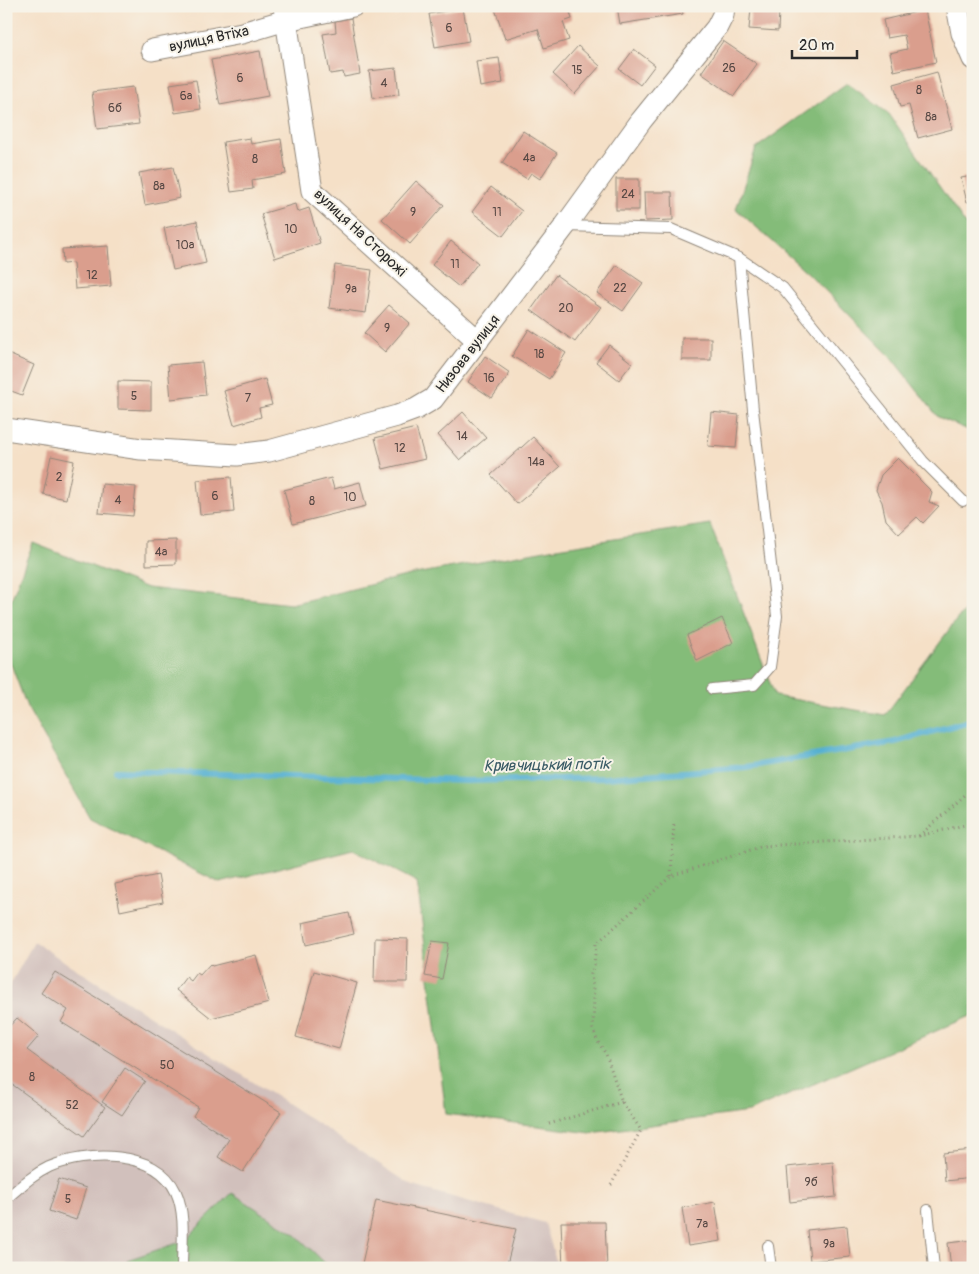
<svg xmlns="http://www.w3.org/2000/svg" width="979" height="1274" font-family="Pangolin,sans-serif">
  <rect width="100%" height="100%" fill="#f7f3e8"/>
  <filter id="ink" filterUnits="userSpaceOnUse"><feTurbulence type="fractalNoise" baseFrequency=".02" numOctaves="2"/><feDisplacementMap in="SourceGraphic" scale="10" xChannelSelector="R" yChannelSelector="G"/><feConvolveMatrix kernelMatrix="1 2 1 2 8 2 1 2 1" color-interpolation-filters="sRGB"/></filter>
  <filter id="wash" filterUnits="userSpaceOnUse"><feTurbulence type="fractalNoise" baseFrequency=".0096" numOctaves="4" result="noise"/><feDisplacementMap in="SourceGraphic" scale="20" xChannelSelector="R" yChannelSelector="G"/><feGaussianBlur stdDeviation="1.12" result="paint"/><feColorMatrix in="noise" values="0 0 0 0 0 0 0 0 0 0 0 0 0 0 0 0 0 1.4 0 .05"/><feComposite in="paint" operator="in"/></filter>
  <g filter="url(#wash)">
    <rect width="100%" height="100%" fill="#f5e0c7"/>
    <!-- industrial -->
    <polygon fill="#d1c0bc" points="34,942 289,1105 413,1186 545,1223 558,1268 6,1268 6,992"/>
    <!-- forest -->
    <g fill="#84bc79" stroke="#587452">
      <polygon points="847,83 889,114 973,235 973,432 938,417 890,356 808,273 736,209 756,148"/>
      <polygon points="710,524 775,696 885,715 957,619 973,602 973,1015 749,1112 591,1133 446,1114 417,882 353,849 220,883 90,818 27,707 6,651 6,613 33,543 147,588 291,604 410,575 551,549"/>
      <polygon points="232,1193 295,1234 330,1268 129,1268 127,1260 184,1241"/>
    </g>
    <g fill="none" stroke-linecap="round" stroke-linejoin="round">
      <!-- stream -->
      <polyline stroke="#54b0d2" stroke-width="6" points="116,771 468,781 605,778 747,767 895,742 973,720"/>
    </g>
    <g id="blocks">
      <!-- building -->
      <g fill="#da9e8d">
        <polygon points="494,6 568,6 572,19 563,22 569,40 544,48 538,29 505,39"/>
        <polygon points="617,6 681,6 683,14 620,24"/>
        <polygon points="744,6 791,6 792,8 779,11 778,31 749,29 751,9"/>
        <polygon points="463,8 469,41 435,47 429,14"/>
        <polygon points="925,10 936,62 894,71 890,53 907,49 904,35 887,38 883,20"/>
        <polygon points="351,18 360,74 344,77 343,72 330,74 323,34 336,32 335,21"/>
        <polygon points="723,41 757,64 734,96 701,73"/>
        <polygon points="578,46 600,66 575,94 553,74"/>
        <polygon points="634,49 655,65 640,85 619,69"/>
        <polygon points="260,51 268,96 220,105 211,60"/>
        <polygon points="499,58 503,83 480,87 476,61"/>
        <polygon points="396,68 399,95 373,98 369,71"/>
        <polygon points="937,72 952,129 918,138 909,105 900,107 894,84"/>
        <polygon points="196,80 201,109 175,113 170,84"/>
        <polygon points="133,87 139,124 97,129 92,92"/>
        <polygon points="523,131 557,153 540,179 531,173 527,179 502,163"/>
        <polygon points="250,138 251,144 281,139 286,174 252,180 253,189 231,192 223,142"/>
        <polygon points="173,167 180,198 145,205 139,173"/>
        <polygon points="973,176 973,201 967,202 961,178"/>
        <rect x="616" y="179" width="23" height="31"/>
        <polygon points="416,181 444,205 410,244 382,219"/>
        <polygon points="491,187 522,211 503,236 472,212"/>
        <polygon points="644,192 672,192 673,220 645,221"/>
        <polygon points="295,204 297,212 309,208 320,243 275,258 261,214"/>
        <polygon points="197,221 206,263 173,270 164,228"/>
        <polygon points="451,241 478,263 459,287 432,265"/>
        <polygon points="108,246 111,286 75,289 73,263 63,264 62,249"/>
        <polygon points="335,265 372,270 366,313 329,308"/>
        <polygon points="617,265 643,283 623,311 597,293"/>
        <polygon points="556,275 601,307 575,342 531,310"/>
        <polygon points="389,305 410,323 385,352 364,333"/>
        <polygon points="529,329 566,353 549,379 512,356"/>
        <rect x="682" y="338" width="29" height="22"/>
        <polygon points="609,345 632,363 619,380 596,362"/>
        <polygon points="6,353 34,365 22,395 6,389"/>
        <polygon points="485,356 510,373 492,398 468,382"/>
        <polygon points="202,362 206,395 171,399 168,365"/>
        <polygon points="265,379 272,405 259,408 261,417 234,425 224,391"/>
        <polygon points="118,381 151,382 151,410 118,409"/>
        <polygon points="463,412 486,438 460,460 438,435"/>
        <polygon points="711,412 739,415 736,448 708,446"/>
        <polygon points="416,428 425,459 383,469 375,438"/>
        <polygon points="533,437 560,467 517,504 491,475"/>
        <polygon points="51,456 74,461 66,499 43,494"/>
        <polygon points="898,458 932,492 929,502 939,506 923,523 917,517 899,534 886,520 882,502 876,490 881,475"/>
        <polygon points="231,477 234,512 200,515 197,480"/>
        <polygon points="331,478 334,489 360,482 366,506 293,524 284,490"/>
        <polygon points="102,484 136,487 133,516 99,513"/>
        <polygon points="176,540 176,564 146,565 146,541"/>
        <polygon points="722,618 733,643 697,661 687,635"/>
        <polygon points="158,875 163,902 120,911 115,884"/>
        <polygon points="349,913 354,934 306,945 302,923"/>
        <polygon points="375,938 408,939 407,982 374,982"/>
        <polygon points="432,941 449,943 442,979 425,976"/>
        <polygon points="256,955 269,1003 211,1018 176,990 186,977 191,981 197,973 200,975 210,964 212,966"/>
        <polygon points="314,971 357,983 339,1049 296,1037"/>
        <polygon points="55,972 281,1112 243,1172 218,1157 229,1139 193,1116 198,1107 61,1022 68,1010 41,993"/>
        <polygon points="17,1018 39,1036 27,1050 105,1107 84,1136 6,1080 6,1030"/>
        <polygon points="125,1068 145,1081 122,1115 102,1102"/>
        <polygon points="973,1150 973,1178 945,1181 943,1153"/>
        <polygon points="833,1162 836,1197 790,1202 787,1167"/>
        <polygon points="59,1179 86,1188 76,1220 49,1211"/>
        <polygon points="376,1200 516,1229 506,1268 361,1268"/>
        <polygon points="715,1202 721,1241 688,1246 682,1208"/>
        <polygon points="561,1222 605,1222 607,1268 563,1268"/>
        <polygon points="847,1226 850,1257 810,1261 807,1230"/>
        <polygon points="973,1240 973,1268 951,1268 948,1243"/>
      </g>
    </g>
  </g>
  <g filter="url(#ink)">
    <use href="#blocks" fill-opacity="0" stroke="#908679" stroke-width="1"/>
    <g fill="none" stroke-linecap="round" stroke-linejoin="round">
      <!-- lane casing -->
      <g stroke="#908679" stroke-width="12">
        <g id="lane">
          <polyline points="565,226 671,229 739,258 783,288 923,461 963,501"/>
          <polyline points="712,689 754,685 770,667 777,616 753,410 739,258"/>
          <path d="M6,1199C20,1187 32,1175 49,1167C86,1151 156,1149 176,1192C186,1214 182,1244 182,1268"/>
          <polyline points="928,1210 934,1268"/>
          <polyline points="768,1246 771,1268"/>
        </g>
      </g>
      <!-- street casing -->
      <g stroke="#908679" stroke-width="23">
        <g id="street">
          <polyline points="284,6 312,191 478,341"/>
          <polyline points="957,6 962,33 973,59"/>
          <polyline points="152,50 242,33 286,20 353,6"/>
          <polyline points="6,429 141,449 237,455 269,451 397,416 416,409 433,399 565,226 641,121 717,27 723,15 724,6"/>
        </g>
      </g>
      <!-- path -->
      <g stroke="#908679" stroke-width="3" stroke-dasharray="1 4" stroke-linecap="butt">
        <polyline points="919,836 973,788"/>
        <polyline points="671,876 674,823"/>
        <polyline points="549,1124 622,1102"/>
        <polyline points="611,1185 641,1130 622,1102 606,1054 598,1042 593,1029 594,997 591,974 594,965 596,944 671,876 763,846 919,836 973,823"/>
      </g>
      <!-- lane -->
      <use href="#lane" stroke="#fff" stroke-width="10"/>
      <!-- street -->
      <use href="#street" stroke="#fff" stroke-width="21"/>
    </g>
  </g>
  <g text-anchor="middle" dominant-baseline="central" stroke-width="4" stroke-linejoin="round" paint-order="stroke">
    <!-- number labels -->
    <g font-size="12" fill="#574844">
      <text x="449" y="28">6</text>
      <text x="729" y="68">26</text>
      <text x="577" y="70">15</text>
      <text x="240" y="78">6</text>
      <text x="384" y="83">4</text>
      <text x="919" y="90">8</text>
      <text x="186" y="96">6а</text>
      <text x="115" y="108">6б</text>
      <text x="931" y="117">8а</text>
      <text x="529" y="158">4а</text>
      <text x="255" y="159">8</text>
      <text x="159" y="186">8а</text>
      <text x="628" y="194">24</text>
      <text x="413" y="212">9</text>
      <text x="497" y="212">11</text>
      <text x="291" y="229">10</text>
      <text x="185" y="245">10а</text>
      <text x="455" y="264">11</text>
      <text x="92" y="275">12</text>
      <text x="620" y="288">22</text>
      <text x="351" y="289">9а</text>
      <text x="566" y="308">20</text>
      <text x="387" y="328">9</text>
      <text x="539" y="354">18</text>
      <text x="489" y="378">16</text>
      <text x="134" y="396">5</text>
      <text x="248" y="398">7</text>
      <text x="462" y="436">14</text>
      <text x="400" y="448">12</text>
      <text x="536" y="462">14а</text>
      <text x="59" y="477">2</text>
      <text x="215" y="496">6</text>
      <text x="350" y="497">10</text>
      <text x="118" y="500">4</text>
      <text x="312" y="501">8</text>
      <text x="161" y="552">4а</text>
      <text x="167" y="1065">50</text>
      <text x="32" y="1077">8</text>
      <text x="72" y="1105">52</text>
      <text x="811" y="1182">9б</text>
      <text x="68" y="1199">5</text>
      <text x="702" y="1224">7а</text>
      <text x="829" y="1244">9а</text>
    </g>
    <!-- street labels -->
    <g font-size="15" fill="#2b2b2b" stroke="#f7f3e8">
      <text transform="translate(209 39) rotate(-12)">вулиця Втіха</text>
      <text transform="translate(360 233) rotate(43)">вулиця На Сторожі</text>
      <text transform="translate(468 354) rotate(-52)">Низова вулиця</text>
    </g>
    <!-- water labels -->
    <g font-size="16" font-style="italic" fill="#395a65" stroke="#f7f3e8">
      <text transform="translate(547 765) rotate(-1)">Кривчицький потік</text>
    </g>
  </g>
  <!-- margin -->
  <rect width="979" height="1274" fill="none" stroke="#f7f3e8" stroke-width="25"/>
  <!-- scale -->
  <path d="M792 50v8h65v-8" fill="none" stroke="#2b2b2b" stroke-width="2.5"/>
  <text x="799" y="50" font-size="15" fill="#2b2b2b" stroke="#f7f3e8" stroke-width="4" paint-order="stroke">20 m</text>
</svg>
